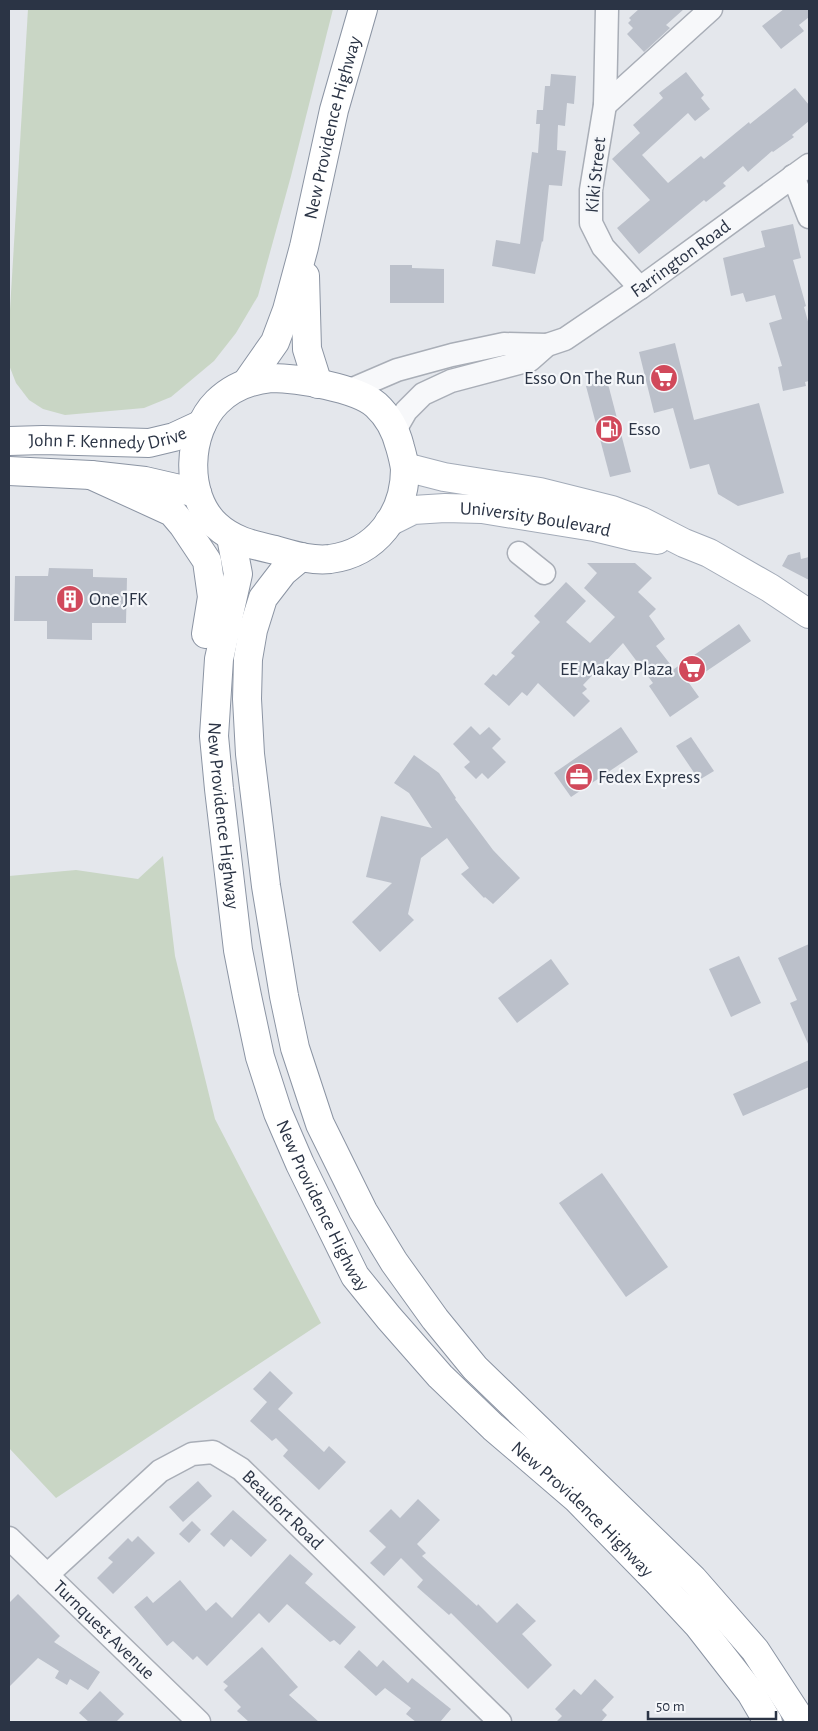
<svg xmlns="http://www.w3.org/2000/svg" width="818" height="1731" font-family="'Alegreya Sans',sans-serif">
  <rect width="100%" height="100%" fill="#e4e7ec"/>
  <!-- green -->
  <g fill="#c9d6c5">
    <polygon points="28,9 333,9 291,176 258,296 236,333 214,361 171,397 144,408 65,415 43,409 29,400 16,383 9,365 9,327"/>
    <polygon points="163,856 175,956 215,1119 321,1323 56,1498 9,1448 9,876 76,870 138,879"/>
  </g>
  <!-- building -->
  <g fill="#bbc0ca">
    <polygon points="639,9 684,9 666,25 670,28 644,52 627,34 633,28 628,23 631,20 629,18"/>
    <polygon points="784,9 809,9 809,17 799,25 804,31 781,49 762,26"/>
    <polygon points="686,72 704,95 701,98 710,109 695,121 688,113 642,155 668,183 701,156 704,159 749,122 750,124 795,88 809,105 809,121 792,135 794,137 773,152 772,151 748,172 743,166 723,183 726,186 706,202 704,200 639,254 617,228 650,200 612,159 640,133 633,125 663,98 659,93"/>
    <polygon points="551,74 576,76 574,104 567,103 565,126 558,125 557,150 566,151 562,186 549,185 543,242 542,241 535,274 492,266 496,240 520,244 532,152 538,153 540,124 536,124 537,110 543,110 545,86 550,86"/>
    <polygon points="793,224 801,258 793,260 806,306 804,307 809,325 809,381 805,382 806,386 783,391 778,367 782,366 769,323 782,319 775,295 746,302 743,293 731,296 723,258 765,247 761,231"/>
    <polygon points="390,265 412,265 412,268 444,269 444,303 390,303"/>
    <polygon points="675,343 694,420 759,403 784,493 738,506 718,494 709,464 690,469 673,408 654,413 639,352"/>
    <polygon points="607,380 631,472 610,477 586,386"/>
    <polygon points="800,552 801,559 809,557 809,580 782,566 788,555"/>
    <polygon points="587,563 635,563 652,578 638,592 656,609 649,616 665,639 656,646 674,669 739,624 751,641 689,683 699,697 670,717 649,686 653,683 623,643 583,685 587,689 582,693 590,701 574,717 538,683 527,696 522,692 509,706 484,684 493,674 496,676 515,656 511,653 540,622 534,616 566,582 586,601 566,622 590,643 615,617 584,588 597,573"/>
    <polygon points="49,568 93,569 93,577 127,578 126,623 92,623 92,640 47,639 47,621 14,621 15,576 48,576"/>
    <polygon points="471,726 480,735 489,727 501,739 492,748 506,762 488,779 482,773 476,779 464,767 470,762 453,744"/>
    <polygon points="621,727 638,752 571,797 554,773"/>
    <polygon points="691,737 714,771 699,780 676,746"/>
    <polygon points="414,755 439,773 456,798 455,799 493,850 520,878 493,904 485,897 484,898 461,874 469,868 447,838 421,858 408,914 414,920 380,952 352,922 392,883 366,877 381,816 432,828 409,793 394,783"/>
    <polygon points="809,944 809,1046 790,1003 797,1000 778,958"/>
    <polygon points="739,956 761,1003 731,1017 709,969"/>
    <polygon points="551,959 569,984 517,1023 498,998"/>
    <polygon points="809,1060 809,1087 743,1116 733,1094"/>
    <polygon points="602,1173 668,1267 626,1297 559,1203"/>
    <polygon points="270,1371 293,1393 278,1409 324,1452 329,1446 346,1462 319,1490 283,1456 288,1450 276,1438 272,1441 250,1421 267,1402 253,1389"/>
    <polygon points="198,1481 212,1496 183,1522 169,1507"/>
    <polygon points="418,1499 440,1520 417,1544 426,1553 422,1556 477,1606 478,1604 497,1623 517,1603 536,1621 522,1634 552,1665 528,1689 451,1613 449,1615 417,1587 423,1580 401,1558 384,1576 370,1563 386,1547 369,1531 391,1509 400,1518"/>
    <polygon points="233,1510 267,1540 251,1557 231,1539 224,1547 210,1534"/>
    <polygon points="192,1521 201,1530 189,1543 179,1534"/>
    <polygon points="138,1536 155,1553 113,1594 97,1578 113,1562 108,1558 128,1538 132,1542"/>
    <polygon points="290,1554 313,1574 305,1583 356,1627 340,1645 334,1640 330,1642 287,1604 269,1623 259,1613 207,1666 197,1656 193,1660 173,1641 167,1646 134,1607 147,1596 153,1603 180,1580 206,1611 216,1602 232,1618"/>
    <polygon points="18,1594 60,1636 54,1642 100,1672 88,1690 70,1679 67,1685 55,1678 59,1671 38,1658 9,1687 9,1603"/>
    <polygon points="262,1647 298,1687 289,1695 319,1722 249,1722 237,1711 241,1707 224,1690 228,1686 223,1682"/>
    <polygon points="359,1650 377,1667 383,1660 408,1683 412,1678 451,1709 440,1722 416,1722 406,1714 411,1708 385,1688 376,1696 344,1667"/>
    <polygon points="595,1679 614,1697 602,1710 607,1715 601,1722 556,1722 562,1716 555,1709 574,1689 581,1695"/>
    <polygon points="100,1691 124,1714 116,1722 89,1722 79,1713"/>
  </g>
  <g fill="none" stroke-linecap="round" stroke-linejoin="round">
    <!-- minor casing -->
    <g stroke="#a9aeb7" stroke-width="25">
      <g id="minor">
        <polyline points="607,9 605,105 591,190 591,223 603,247 640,288"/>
        <polyline points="605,105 711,9"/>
        <polyline points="793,176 809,217"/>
        <polyline points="348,391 397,370 452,355 504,344 547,345"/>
        <path id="s1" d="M395,430L406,411L423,394L451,381L530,360L547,345L565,339L640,288L809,165"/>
        <polyline points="519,553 544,573"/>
        <path id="s2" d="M9,1538L199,1722"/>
        <path id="s3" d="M47,1575L160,1471L192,1454L213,1452L241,1469L500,1722"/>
      </g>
    </g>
    <!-- major casing -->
    <g stroke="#a3abb8" stroke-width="30">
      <g id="major">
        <polyline points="405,467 444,477 540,492 612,510 641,521 684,543 709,553 770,588 809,614"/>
        <path id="s4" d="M389,522L413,510L445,508L482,509L594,527L635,537L657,540"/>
      </g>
    </g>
    <!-- highway casing -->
    <g stroke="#8b94a3" stroke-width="30">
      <g id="highway">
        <polyline points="305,276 307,349 318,384"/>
        <path d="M271,378C297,378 357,388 376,405C388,416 396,431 400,447C402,454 404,462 405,469C405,514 376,553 330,559C311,561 293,555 275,550C253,545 233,541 216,525C184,495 187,432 217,402C232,387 251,380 271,378Z"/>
        <path id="s5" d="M247,382L275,342L287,310L304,247L334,110L363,9"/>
        <path id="s6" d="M9,441L43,440L149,443L174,437L202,424"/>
        <polyline points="9,471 91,475 145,481 197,493"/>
        <polyline points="91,475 172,512 183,525 207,561 212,597 206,634"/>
        <path id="s7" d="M231,537L238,574L219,659L214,736L219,789L238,950L247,996L260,1057L278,1113L300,1164L355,1276L389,1318L440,1376L493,1427L576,1498L657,1581L698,1625L751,1693L768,1722"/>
        <polyline points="301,557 283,572 263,598 253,630 248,659 247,699 250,754 266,886 284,996 295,1048 320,1124 363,1211 394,1262 435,1319 475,1368 693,1579 755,1650 802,1722"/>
      </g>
    </g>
    <!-- minor -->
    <use href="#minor" stroke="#f7f8fa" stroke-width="22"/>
    <!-- major -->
    <use href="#major" stroke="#fff" stroke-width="28"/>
    <!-- highway -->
    <use href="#highway" stroke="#fff" stroke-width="28"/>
  </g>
  <!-- icons -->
  <defs>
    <g id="supermarket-disc" transform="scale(1.4375)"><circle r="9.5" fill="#d1495b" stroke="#f4f6f9"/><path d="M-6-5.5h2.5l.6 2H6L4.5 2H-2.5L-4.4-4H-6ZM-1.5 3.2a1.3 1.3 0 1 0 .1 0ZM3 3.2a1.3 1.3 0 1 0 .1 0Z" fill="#fff"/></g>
    <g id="fuel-disc" transform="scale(1.4375)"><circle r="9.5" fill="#d1495b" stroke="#f4f6f9"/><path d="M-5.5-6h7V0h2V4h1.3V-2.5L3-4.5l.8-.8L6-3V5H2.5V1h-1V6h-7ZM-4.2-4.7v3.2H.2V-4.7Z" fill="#fff"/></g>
    <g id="building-disc" transform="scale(1.4375)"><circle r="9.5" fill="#d1495b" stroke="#f4f6f9"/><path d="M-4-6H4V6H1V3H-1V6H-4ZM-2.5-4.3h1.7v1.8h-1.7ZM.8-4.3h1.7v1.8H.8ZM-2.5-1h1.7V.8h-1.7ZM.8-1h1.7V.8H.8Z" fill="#fff"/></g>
    <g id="office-disc" transform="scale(1.4375)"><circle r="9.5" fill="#d1495b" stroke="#f4f6f9"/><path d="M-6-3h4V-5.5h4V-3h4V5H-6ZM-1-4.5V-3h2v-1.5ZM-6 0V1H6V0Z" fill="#fff"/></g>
  </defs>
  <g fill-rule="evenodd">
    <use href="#supermarket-disc" x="664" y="378"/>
    <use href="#fuel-disc" x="609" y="429"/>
    <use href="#building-disc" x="70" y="599"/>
    <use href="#supermarket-disc" x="692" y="669"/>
    <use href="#office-disc" x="579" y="777"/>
  </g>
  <g text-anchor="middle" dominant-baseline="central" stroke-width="4.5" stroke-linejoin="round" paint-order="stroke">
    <!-- street labels -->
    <g font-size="19" fill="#2b3445" stroke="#f4f6f9">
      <text stroke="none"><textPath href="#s5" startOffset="271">New Providence Highway</textPath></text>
      <text transform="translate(596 175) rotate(-84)">Kiki Street</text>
      <text stroke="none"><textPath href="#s1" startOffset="341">Farrington Road</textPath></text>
      <text stroke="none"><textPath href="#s6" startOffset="99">John F. Kennedy Drive</textPath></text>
      <text stroke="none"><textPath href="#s4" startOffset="150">University Boulevard</textPath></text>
      <text stroke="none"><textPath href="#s7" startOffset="282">New Providence Highway</textPath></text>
      <text stroke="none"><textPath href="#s7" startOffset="688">New Providence Highway</textPath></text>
      <text stroke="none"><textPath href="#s7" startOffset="1092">New Providence Highway</textPath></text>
      <text stroke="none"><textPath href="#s3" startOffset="302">Beaufort Road</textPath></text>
      <text stroke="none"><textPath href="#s2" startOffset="132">Turnquest Avenue</textPath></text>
    </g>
    <!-- poi labels -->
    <g font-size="19" fill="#2b3445" stroke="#f4f6f9" text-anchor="start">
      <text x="645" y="378" text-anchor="end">Esso On The Run</text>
      <text x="628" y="429">Esso</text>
      <text x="89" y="599">One JFK</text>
      <text x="673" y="669" text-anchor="end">EE Makay Plaza</text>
      <text x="598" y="777">Fedex Express</text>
    </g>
  </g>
  <!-- border -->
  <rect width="818" height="1731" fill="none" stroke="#2b3445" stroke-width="20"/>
  <!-- scale -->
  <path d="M648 1711v8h128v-8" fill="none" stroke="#2b3445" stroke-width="2.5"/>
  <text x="656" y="1711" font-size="15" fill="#2b3445" stroke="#f4f6f9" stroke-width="4" paint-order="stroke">50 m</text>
</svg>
